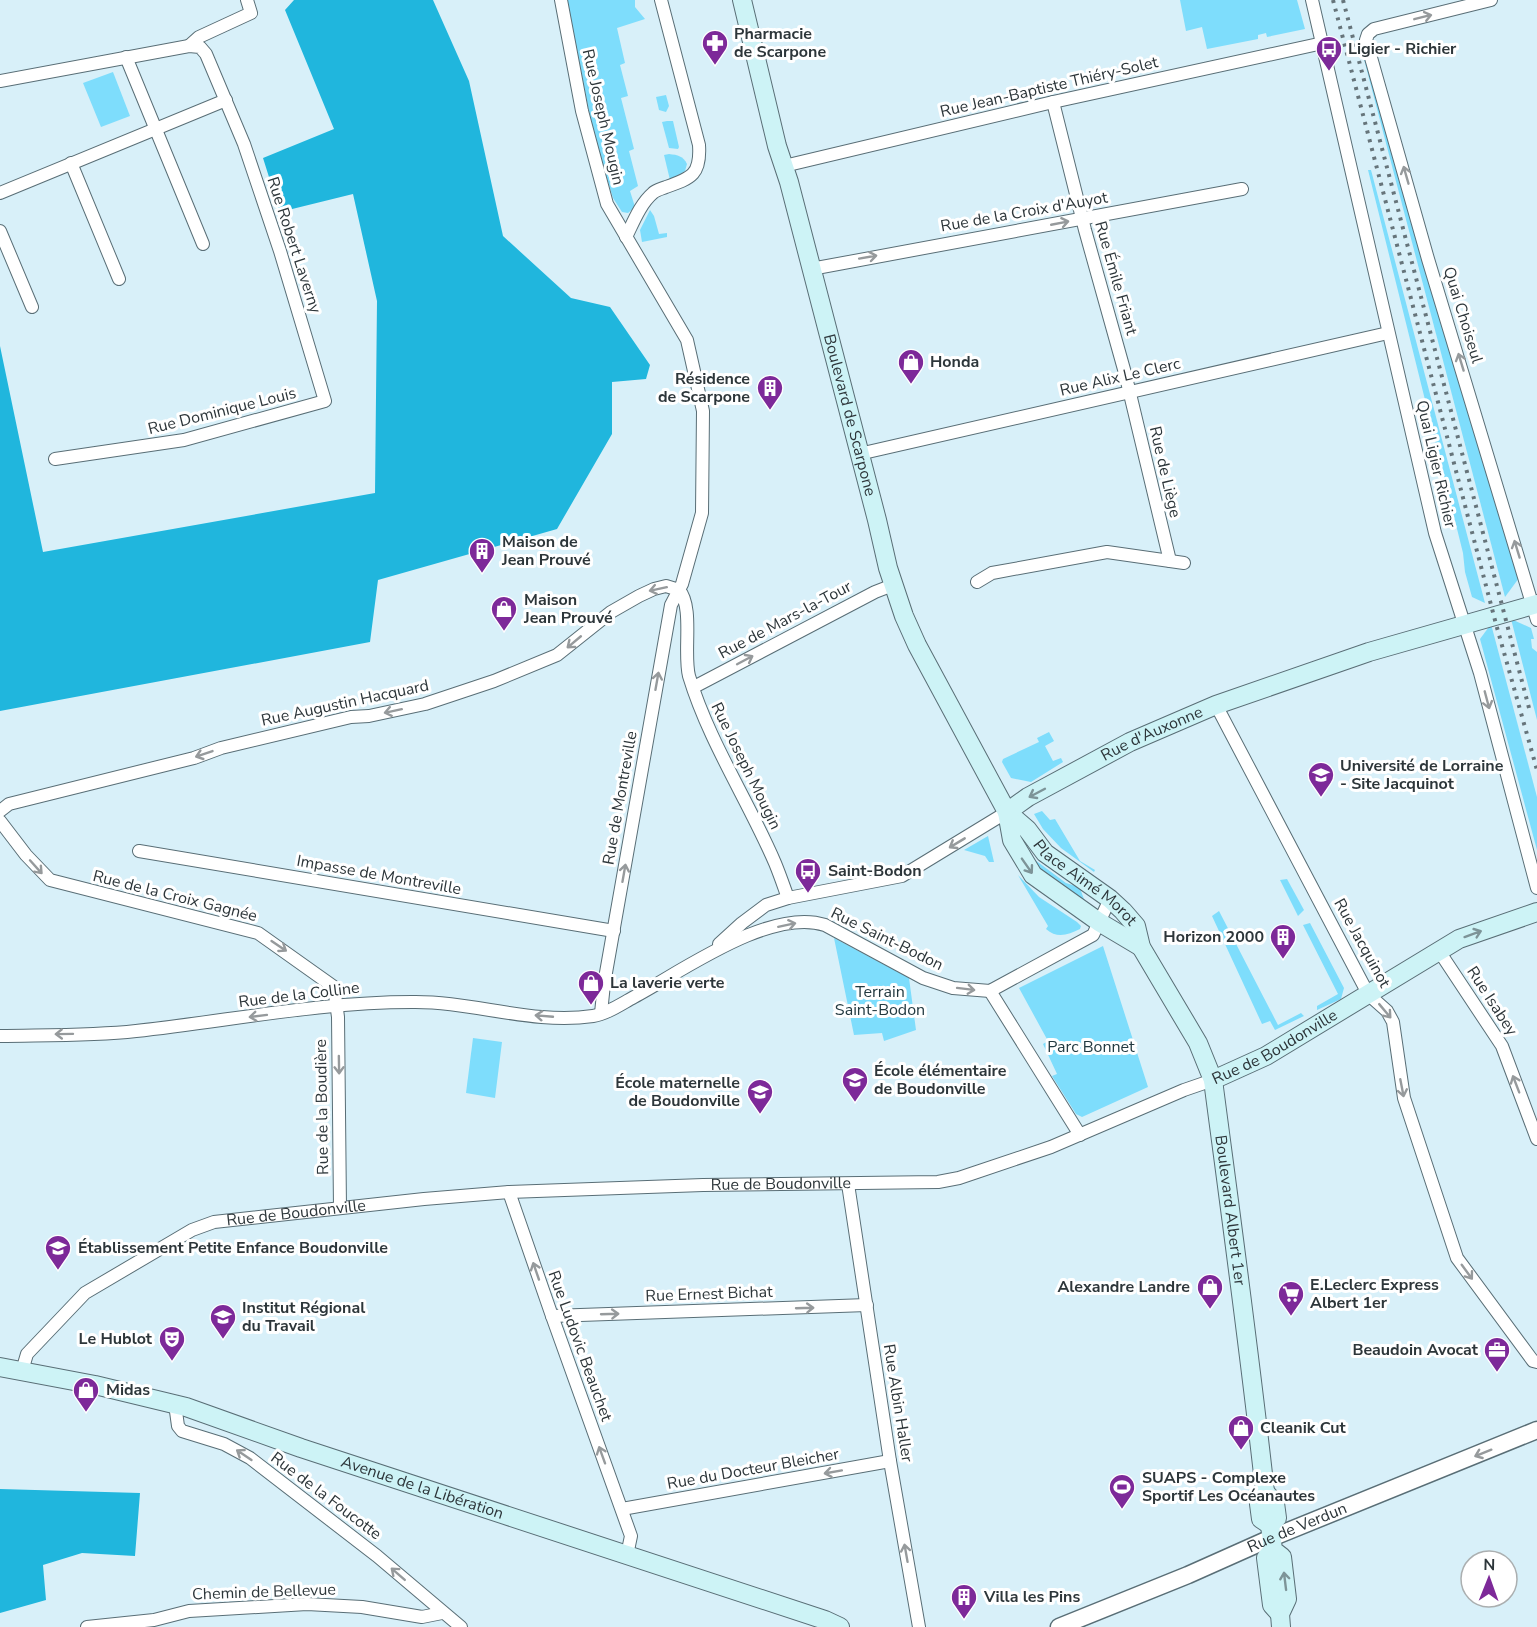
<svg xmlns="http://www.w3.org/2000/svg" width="1537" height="1627" font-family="'Nunito Sans',sans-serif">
  <rect width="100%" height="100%" fill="#d8f0f9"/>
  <!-- green -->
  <g fill="#7eddfc">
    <polygon points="567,0 635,0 635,7 645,19 617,28 625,63 620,65 628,96 621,98 634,149 629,151 638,186 630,191 635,207 628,213 622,212 613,198 594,137"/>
    <polygon points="1180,0 1297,0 1305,29 1267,37 1266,33 1258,35 1258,39 1207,49 1202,27 1186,31"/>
    <polygon points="1360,44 1519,578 1505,597"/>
    <polygon points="113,72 130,116 101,127 83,83"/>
    <polygon points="666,95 669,106 666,112 659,110 656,97"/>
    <polygon points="667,121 673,121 679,147 678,149 669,148 662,122"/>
    <path d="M669,154C678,155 683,156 687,164L685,171L670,180L664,155Z"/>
    <polygon points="1368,170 1371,170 1485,603 1472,597 1465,572 1463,553"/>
    <polygon points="650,210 654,216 659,234 667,233 667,237 642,242 640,230"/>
    <polygon points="1511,619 1531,628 1534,639 1531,639 1532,648 1537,652 1537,720"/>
    <polygon points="1491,624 1537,797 1537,850 1480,639"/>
    <polygon points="1049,732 1054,741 1045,746 1053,761 1061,758 1063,762 1031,782 1011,778 1002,762 1003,759 1039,742 1037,738"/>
    <polygon points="1042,811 1050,820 1055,819 1080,861 1095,870 1094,872 1061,848 1043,829 1034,814"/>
    <polygon points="988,836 994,862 989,862 985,856 964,850"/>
    <polygon points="1028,851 1035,860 1066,883 1082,888 1081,891 1085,902 1043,875"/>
    <path d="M1018,875L1039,897L1077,922L1081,926L1080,929C1068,935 1057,939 1046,929L1048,926Z"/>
    <polygon points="1287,879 1304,910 1298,916 1280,880"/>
    <polygon points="1219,911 1278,1025 1301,1013 1304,1016 1275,1030 1270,1021 1262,1024 1212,916"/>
    <polygon points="1310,923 1344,988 1341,999 1317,1010 1317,1006 1338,994 1303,925"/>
    <polygon points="834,938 909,978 916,1030 884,1041 882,1033 854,1035"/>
    <polygon points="1103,946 1148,1087 1082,1117 1076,1114 1052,1076 1057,1074 1043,1044 1048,1041 1019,988"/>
    <polygon points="473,1038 502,1042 495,1098 466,1093"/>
  </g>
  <!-- forest -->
  <g fill="#20b6dd">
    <polygon points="294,0 433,0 469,81 503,236 571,298 610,307 650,365 646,379 612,382 612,434 557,529 378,580 370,642 0,711 0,346 43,552 375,493 377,301 353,194 280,212 263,158 334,129 285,10"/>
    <polygon points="0,1489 140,1493 135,1556 82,1553 43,1565 46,1600 0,1613"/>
  </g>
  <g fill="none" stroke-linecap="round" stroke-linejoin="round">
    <!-- minor casing -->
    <g stroke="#596e76" stroke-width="14">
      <g id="minor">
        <polyline points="561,0 582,111 607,204 687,340 703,411 702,513 682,584 671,605 604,984 601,1013"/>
        <polyline points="1312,0 1435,533 1480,673 1537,888"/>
        <polyline points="1491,0 1374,29 1368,34 1366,40 1428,259 1537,620"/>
        <polyline points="189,46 199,37 251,13 247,0"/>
        <polyline points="126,57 203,244"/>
        <polyline points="0,81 189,46 200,47 206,54 244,144 280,251 325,401 184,440 55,459"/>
        <polyline points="1053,102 1085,230 1125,373 1170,561"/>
        <polyline points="71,163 119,279"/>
        <polyline points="784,166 1053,102 1323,43"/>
        <polyline points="0,193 226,100"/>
        <polyline points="0,231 32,307"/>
        <path d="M626,237C633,223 640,204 653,193C656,190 661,189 666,187C692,178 701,174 699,145L661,0"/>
        <polyline points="811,269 1242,189"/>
        <polyline points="859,454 1388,333"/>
        <polyline points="977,582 992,573 1107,552 1184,563"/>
        <path d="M679,590C694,607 683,653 689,676C709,742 748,800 775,863C780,875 784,887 788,898"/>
        <polyline points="694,687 875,592 893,585"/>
        <polyline points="1216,705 1364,986 1369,995 1387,1011 1393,1022 1404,1098 1457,1258 1533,1361 1537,1362"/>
        <polyline points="0,811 9,804 194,758 221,748 351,717 369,716 425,704 494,681 557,655 611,612 639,596 654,589 666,586 679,590"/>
        <polyline points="0,821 26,855 50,880 258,933 334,987 338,1017 340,1208"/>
        <polyline points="139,851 614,931"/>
        <polyline points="719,944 742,923 766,905 788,898 902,876 1007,812"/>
        <polyline points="1439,951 1502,1046 1537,1139"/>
        <polyline points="990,991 1080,1135"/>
        <path d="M0,1036C45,1035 91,1036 136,1031C228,1021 320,1002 412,1002C472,1001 533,1025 593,1016C607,1014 621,1004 634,997C681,972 770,907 825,925L923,978L953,988L990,991L1093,935L1110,899"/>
        <polyline points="848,1184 890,1461 919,1627"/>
        <polyline points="509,1192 552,1316 631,1536 627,1555"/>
        <polyline points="552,1316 867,1305"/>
        <path id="s1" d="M22,1371L27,1354L85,1293L192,1230L214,1222L424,1199L509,1192L703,1185L938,1182L959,1178L1051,1147L1184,1090L1213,1080"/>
        <polyline points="175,1404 178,1426 182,1431 224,1444 250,1458 377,1556 461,1627"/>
        <polyline points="622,1509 890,1461"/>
        <polyline points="87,1627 154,1620 189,1611 307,1604 362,1607 422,1617 442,1613"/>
      </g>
    </g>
    <!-- tertiary casing -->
    <g stroke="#596e76" stroke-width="19">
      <g id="tertiary">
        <path id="s2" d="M1059,1627L1188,1575L1271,1538L1537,1430"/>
      </g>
    </g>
    <!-- secondary casing -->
    <g stroke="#596e76" stroke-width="20">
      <g id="secondary">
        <path id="s3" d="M742,0L777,146L789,182L877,520L888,568L904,616L917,645L1007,812L1012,840L1033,875L1099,922L1141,947"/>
        <path id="s4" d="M1007,812L1027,829L1045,853L1110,899L1123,911L1136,926L1141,947L1198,1043L1213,1080C1231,1217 1250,1355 1265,1492L1259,1504L1261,1519L1270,1525"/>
        <path id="s5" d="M1007,812L1028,797L1130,742L1216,705L1369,652L1537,604"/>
        <path id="s6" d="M1213,1080L1266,1056L1459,939L1537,912"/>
        <path id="s7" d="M0,1367L95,1385L186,1407L301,1448L825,1620L840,1627"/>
        <polyline points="1265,1492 1275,1503 1277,1518 1270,1525"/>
        <polyline points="1270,1525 1273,1550 1282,1557 1287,1599 1280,1614 1281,1627"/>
        <polyline points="1273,1550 1266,1558 1272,1605 1280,1614"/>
      </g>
    </g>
    <!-- minor -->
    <use href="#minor" stroke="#fff" stroke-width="12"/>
    <!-- tertiary -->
    <use href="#tertiary" stroke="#fff" stroke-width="16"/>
    <!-- secondary -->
    <use href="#secondary" stroke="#cdf3f6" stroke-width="18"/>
    <!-- rail -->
    <g stroke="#66747a" stroke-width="4" stroke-dasharray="3 6" stroke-linecap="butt">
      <polyline points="1333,0 1496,624 1537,770"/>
      <polyline points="1343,0 1529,708"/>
    </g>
  </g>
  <!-- one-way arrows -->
  <defs><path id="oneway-shaft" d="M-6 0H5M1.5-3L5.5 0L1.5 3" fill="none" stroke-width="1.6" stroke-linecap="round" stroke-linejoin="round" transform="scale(1.5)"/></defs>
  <g stroke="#969a9c">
    <use href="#oneway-shaft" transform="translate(1423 17) rotate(-14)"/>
    <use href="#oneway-shaft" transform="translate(1406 175) rotate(-106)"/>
    <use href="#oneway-shaft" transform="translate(1060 223) rotate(-11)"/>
    <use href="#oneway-shaft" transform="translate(868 257) rotate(-10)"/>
    <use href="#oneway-shaft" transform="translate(1461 362) rotate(-107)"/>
    <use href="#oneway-shaft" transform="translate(1517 549) rotate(-107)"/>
    <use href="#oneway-shaft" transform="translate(658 589) rotate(168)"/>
    <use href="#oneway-shaft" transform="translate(574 642) rotate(140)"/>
    <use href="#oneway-shaft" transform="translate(745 660) rotate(-28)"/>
    <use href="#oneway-shaft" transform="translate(657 681) rotate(-80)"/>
    <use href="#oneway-shaft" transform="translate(1487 700) rotate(75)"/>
    <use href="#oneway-shaft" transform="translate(393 711) rotate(168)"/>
    <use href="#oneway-shaft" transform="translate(204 754) rotate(161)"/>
    <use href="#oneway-shaft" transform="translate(957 843) rotate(149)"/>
    <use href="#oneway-shaft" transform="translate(36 867) rotate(48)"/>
    <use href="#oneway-shaft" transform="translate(624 873) rotate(-80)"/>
    <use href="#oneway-shaft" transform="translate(787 925) rotate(-12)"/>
    <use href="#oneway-shaft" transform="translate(279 946) rotate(34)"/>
    <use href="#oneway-shaft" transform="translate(966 989) rotate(7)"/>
    <use href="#oneway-shaft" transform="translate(1385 1011) rotate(50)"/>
    <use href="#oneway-shaft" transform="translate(258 1016) rotate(173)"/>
    <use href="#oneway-shaft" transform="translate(544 1016) rotate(-175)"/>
    <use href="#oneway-shaft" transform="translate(64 1034) rotate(179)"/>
    <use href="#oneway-shaft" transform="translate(339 1065) rotate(89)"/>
    <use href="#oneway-shaft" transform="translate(1516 1084) rotate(-111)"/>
    <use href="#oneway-shaft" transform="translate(1402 1088) rotate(79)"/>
    <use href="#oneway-shaft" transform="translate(536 1271) rotate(-109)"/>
    <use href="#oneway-shaft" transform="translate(1467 1272) rotate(54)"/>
    <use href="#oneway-shaft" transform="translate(805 1308) rotate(-2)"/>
    <use href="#oneway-shaft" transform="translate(610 1314) rotate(-2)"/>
    <use href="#oneway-shaft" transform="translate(1483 1453) rotate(158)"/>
    <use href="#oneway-shaft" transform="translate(244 1455) rotate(-146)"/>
    <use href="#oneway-shaft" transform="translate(602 1455) rotate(-110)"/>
    <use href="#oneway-shaft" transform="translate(833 1472) rotate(170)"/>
    <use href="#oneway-shaft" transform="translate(906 1553) rotate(-100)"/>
    <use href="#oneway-shaft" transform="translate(398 1574) rotate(-139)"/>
  </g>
  <g stroke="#7d9498">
    <use href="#oneway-shaft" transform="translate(1037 793) rotate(152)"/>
    <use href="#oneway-shaft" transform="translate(1027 866) rotate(55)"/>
    <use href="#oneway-shaft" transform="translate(1473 934) rotate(-20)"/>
    <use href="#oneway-shaft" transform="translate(1285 1581) rotate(-97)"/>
  </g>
  <!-- icons -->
  <defs>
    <g id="pharmacy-pin" transform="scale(1.35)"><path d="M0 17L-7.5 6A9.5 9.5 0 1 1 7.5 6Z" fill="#7d2999" stroke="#fff"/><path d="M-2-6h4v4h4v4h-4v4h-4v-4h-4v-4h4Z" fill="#fff"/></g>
    <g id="bus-pin" transform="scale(1.35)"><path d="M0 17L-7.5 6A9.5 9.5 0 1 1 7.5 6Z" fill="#7d2999" stroke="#fff"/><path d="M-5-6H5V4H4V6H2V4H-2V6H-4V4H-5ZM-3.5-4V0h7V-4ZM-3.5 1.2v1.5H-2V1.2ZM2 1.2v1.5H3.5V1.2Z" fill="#fff"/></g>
    <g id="shop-pin" transform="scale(1.35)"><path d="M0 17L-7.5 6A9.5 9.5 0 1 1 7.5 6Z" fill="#7d2999" stroke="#fff"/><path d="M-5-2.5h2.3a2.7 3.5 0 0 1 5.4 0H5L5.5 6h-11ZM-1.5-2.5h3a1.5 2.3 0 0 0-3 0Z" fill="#fff"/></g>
    <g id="building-pin" transform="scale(1.35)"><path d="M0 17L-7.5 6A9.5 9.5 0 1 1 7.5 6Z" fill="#7d2999" stroke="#fff"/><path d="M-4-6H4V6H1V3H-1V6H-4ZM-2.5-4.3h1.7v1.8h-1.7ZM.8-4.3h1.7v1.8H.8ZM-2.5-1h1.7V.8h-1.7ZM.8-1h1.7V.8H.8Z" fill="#fff"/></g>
    <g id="university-pin" transform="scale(1.35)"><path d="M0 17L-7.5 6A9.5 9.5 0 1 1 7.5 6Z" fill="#7d2999" stroke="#fff"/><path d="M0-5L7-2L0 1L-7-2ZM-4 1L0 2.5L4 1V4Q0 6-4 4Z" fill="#fff"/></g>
    <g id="school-pin" transform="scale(1.35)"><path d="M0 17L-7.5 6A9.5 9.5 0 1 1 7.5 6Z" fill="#7d2999" stroke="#fff"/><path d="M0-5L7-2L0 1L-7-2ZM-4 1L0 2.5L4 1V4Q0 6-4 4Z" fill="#fff"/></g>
    <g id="supermarket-pin" transform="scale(1.35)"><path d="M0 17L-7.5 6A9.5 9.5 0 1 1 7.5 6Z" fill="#7d2999" stroke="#fff"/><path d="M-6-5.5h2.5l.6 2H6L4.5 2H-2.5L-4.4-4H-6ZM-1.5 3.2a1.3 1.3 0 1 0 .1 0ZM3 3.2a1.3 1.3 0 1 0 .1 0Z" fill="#fff"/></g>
    <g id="theatre-pin" transform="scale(1.35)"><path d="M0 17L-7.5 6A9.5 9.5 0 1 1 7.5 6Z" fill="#7d2999" stroke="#fff"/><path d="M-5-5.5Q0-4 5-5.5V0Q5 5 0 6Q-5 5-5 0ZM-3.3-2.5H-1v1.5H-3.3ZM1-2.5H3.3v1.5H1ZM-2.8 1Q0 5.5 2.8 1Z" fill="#fff"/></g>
    <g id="office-pin" transform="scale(1.35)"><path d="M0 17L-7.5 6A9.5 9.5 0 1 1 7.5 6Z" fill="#7d2999" stroke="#fff"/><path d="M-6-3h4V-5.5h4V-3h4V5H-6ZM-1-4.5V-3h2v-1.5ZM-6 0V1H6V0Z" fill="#fff"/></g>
    <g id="stadium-pin" transform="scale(1.35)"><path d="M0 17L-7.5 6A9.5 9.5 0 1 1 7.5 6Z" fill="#7d2999" stroke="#fff"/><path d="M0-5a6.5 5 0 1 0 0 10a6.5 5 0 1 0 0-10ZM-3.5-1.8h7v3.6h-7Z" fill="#fff"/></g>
  </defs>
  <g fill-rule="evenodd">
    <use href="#pharmacy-pin" x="715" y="43"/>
    <use href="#bus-pin" x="1329" y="49"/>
    <use href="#shop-pin" x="911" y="362"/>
    <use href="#building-pin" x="770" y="388"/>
    <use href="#building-pin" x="482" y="551"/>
    <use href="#shop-pin" x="504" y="609"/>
    <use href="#university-pin" x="1321" y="775"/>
    <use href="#bus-pin" x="808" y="871"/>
    <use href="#building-pin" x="1283" y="937"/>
    <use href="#shop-pin" x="591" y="983"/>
    <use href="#school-pin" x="855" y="1080"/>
    <use href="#school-pin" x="760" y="1092"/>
    <use href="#school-pin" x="58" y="1248"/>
    <use href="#shop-pin" x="1210" y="1287"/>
    <use href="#supermarket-pin" x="1291" y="1294"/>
    <use href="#university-pin" x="223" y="1317"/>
    <use href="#theatre-pin" x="172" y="1339"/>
    <use href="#office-pin" x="1497" y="1350"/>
    <use href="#shop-pin" x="86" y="1390"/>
    <use href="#shop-pin" x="1241" y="1428"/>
    <use href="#stadium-pin" x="1122" y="1487"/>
    <use href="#building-pin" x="964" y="1597"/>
  </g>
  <g text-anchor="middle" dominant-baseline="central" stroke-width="6" stroke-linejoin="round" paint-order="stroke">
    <!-- poi labels -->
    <g font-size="16" font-weight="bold" fill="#2d363a" stroke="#fff" text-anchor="start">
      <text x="734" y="34">Pharmacie<tspan x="734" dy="18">de Scarpone</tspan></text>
      <text x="1348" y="49">Ligier - Richier</text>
      <text x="930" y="362">Honda</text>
      <text x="750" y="379" text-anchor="end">Résidence<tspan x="750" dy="18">de Scarpone</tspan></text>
      <text x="502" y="542">Maison de<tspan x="502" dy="18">Jean Prouvé</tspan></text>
      <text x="524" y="600">Maison<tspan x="524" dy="18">Jean Prouvé</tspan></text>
      <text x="1340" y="766">Université de Lorraine<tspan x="1340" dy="18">- Site Jacquinot</tspan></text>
      <text x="828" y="871">Saint-Bodon</text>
      <text x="1264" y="937" text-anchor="end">Horizon 2000</text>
      <text x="610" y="983">La laverie verte</text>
      <text x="874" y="1071">École élémentaire<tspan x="874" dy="18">de Boudonville</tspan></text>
      <text x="740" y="1083" text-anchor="end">École maternelle<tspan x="740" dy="18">de Boudonville</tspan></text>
      <text x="78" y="1248">Établissement Petite Enfance Boudonville</text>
      <text x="1310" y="1285">E.Leclerc Express<tspan x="1310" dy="18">Albert 1er</tspan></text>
      <text x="1190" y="1287" text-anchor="end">Alexandre Landre</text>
      <text x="242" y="1308">Institut Régional<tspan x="242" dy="18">du Travail</tspan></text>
      <text x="152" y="1339" text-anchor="end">Le Hublot</text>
      <text x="1478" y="1350" text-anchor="end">Beaudoin Avocat</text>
      <text x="106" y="1390">Midas</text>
      <text x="1260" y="1428">Cleanik Cut</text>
      <text x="1142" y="1478">SUAPS - Complexe<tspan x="1142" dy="18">Sportif Les Océanautes</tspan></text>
      <text x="984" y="1597">Villa les Pins</text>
    </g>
    <!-- street labels -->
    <g font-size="16" fill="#2d363a" stroke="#fff">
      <text transform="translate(1049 87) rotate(-13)">Rue Jean-Baptiste Thiéry-Solet</text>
      <text transform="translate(603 117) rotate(77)">Rue Joseph Mougin</text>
      <text transform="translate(1024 212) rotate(-10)">Rue de la Croix d'Auyot</text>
      <text transform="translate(294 245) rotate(72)">Rue Robert Laverny</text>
      <text transform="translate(1116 278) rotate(74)">Rue Émile Friant</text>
      <text transform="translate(1463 315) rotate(73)">Quai Choiseul</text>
      <text transform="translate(1120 377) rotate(-13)">Rue Alix Le Clerc</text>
      <text transform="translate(222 411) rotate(-14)">Rue Dominique Louis</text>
      <text stroke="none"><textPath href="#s3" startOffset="429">Boulevard de Scarpone</textPath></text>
      <text transform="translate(1436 464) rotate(77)">Quai Ligier Richier</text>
      <text transform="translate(1165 472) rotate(77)">Rue de Liège</text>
      <text transform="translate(785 620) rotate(-28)">Rue de Mars-la-Tour</text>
      <text transform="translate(345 703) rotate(-12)">Rue Augustin Hacquard</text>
      <text stroke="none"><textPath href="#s5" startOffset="165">Rue d'Auxonne</textPath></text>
      <text transform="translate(746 766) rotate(64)">Rue Joseph Mougin</text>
      <text transform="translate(620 798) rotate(-80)">Rue de Montreville</text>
      <text transform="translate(379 875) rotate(10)">Impasse de Montreville</text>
      <text stroke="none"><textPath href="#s4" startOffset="106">Place Aimé Morot</textPath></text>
      <text transform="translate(175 896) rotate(14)">Rue de la Croix Gagnée</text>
      <text transform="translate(887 939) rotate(26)">Rue Saint-Bodon</text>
      <text transform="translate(1362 943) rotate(61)">Rue Jacquinot</text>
      <text transform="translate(299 995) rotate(-7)">Rue de la Colline</text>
      <text transform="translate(1492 1001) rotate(57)">Rue Isabey</text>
      <text stroke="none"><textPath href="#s6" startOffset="70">Rue de Boudonville</textPath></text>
      <text transform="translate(322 1107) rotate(-91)">Rue de la Boudière</text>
      <text stroke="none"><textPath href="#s1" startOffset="818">Rue de Boudonville</textPath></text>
      <text stroke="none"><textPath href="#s4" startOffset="478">Boulevard Albert 1er</textPath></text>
      <text stroke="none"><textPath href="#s1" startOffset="332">Rue de Boudonville</textPath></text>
      <text transform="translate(709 1294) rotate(-2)">Rue Ernest Bichat</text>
      <text transform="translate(580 1346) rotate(70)">Rue Ludovic Beauchet</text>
      <text transform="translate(898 1403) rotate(81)">Rue Albin Haller</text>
      <text transform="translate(753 1469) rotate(-10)">Rue du Docteur Bleicher</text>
      <text stroke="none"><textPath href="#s7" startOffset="440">Avenue de la Libération</textPath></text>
      <text transform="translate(326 1496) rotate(37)">Rue de la Foucotte</text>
      <text stroke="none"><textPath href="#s2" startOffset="258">Rue de Verdun</textPath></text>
      <text transform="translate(264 1592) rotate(-2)">Chemin de Bellevue</text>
    </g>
    <!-- park labels -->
    <g font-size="16" fill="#223940" stroke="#fff">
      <text x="880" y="992">Terrain<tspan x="880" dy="18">Saint-Bodon</tspan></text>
      <text x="1091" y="1047">Parc Bonnet</text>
    </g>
  </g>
  <!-- north arrow -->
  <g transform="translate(1489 1579) rotate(1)"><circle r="28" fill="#ffffff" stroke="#abafb0" stroke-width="1.5"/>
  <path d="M0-4.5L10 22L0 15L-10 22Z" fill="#7d2999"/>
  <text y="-9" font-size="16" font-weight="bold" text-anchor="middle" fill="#2d363a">N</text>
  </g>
</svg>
